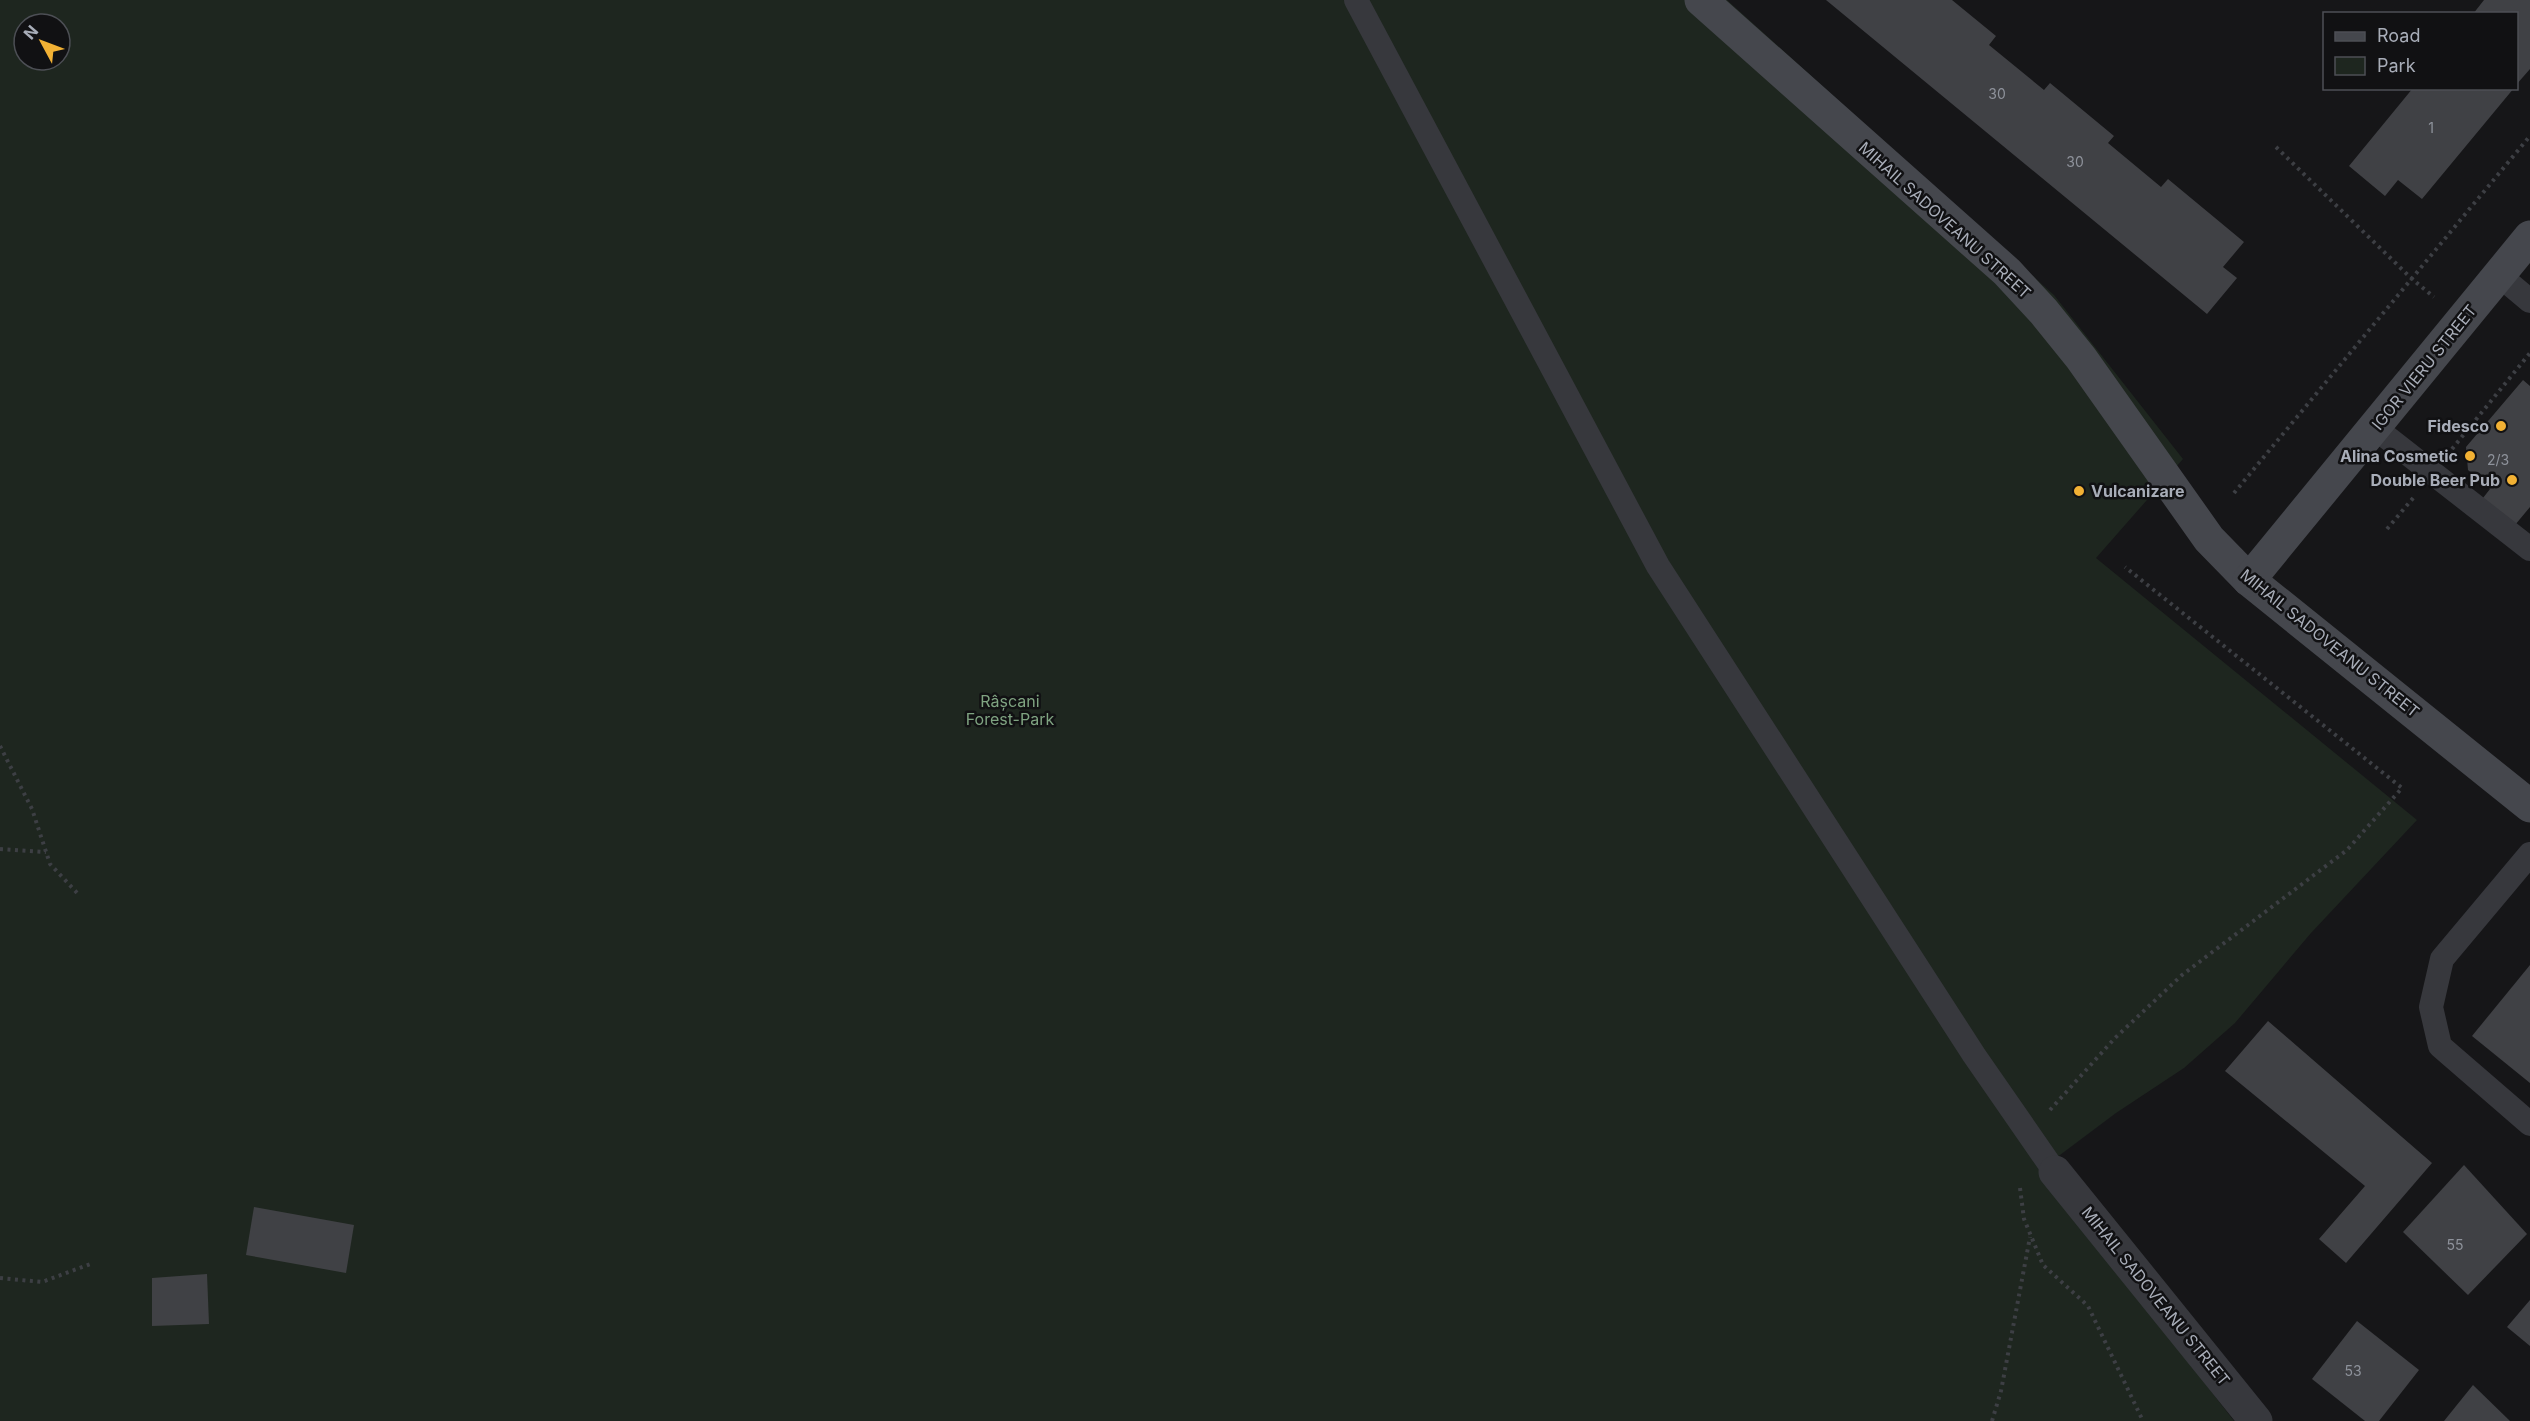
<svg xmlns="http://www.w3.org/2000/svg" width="2530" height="1421" font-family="Inter,sans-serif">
  <rect width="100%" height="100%" fill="#161618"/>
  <!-- green -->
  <path fill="#1e261f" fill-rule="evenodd" d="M0,0H1727L2054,295L2183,459L2096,558L2417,820L2311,933L2235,1023L2184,1068L2116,1113L2040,1170L2234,1421H0ZM24,24H60V60H24Z"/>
  <!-- building -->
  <g fill="#404145">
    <polygon points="1826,0 1952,0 1996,36 1989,45 2044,90 2050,83 2114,136 2108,143 2161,187 2168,179 2244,242 2223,267 2237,278 2207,314"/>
    <polygon points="2484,0 2530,0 2530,69 2516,85 2516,14 2473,14"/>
    <polygon points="2413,88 2514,88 2422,199 2398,180 2385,196 2349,166"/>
    <polygon points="2523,380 2530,386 2530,507 2515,525 2483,498 2490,489 2468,470 2466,447"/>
    <polygon points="2530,965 2530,1083 2472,1036"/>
    <polygon points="2268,1021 2432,1163 2346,1263 2319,1239 2365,1186 2225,1071"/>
    <polygon points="2464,1165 2527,1234 2468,1295 2403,1232"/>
    <polygon points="254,1207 354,1225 346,1273 246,1255"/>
    <polygon points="207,1274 209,1324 152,1326 152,1278"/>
    <polygon points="2530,1300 2530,1346 2507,1327"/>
    <polygon points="2357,1321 2419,1370 2379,1421 2365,1421 2312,1379"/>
    <polygon points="2473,1385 2510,1421 2444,1421"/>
  </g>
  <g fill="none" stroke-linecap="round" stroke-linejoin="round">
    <!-- path -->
    <g stroke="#3d3f44" stroke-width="4" stroke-dasharray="3 4.5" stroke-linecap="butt">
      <polyline points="2276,147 2412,279 2434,297"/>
      <polyline points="2452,449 2530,353"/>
      <polyline points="2234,493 2530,136"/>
      <polyline points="2387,529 2414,497"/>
      <polyline points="0,746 32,809 50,864 80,896"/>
      <polyline points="0,849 46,852"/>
      <polyline points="2050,1110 2115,1038 2182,975 2347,850 2402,788 2125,567"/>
      <polyline points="2020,1188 2024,1219 2043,1265 2088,1306 2143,1421"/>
      <polyline points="0,1278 42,1282 93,1263"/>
      <polyline points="1992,1421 2001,1391 2030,1237"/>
    </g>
    <!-- lane -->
    <g stroke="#37383d" stroke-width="24">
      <polyline points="1356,0 1658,566 1974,1055 2055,1172"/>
      <polyline points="2499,275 2530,301"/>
      <polyline points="2375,428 2530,549"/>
      <polyline points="2530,854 2442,959 2431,1007 2440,1046 2530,1124"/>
    </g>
    <!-- street -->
    <polyline stroke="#37383d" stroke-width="33" points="2055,1172 2256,1421"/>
    <!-- secondary -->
    <g stroke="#45474d" stroke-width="33">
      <polyline points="1701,0 2007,272 2044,312 2081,358 2209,539 2249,580 2530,806"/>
      <polyline points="2249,580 2530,237"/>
    </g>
  </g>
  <!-- markers -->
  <g fill="#f2b134" stroke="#111113" stroke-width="2">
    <circle cx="2501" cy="426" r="6"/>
    <circle cx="2470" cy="456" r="6"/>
    <circle cx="2512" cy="480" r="6"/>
    <circle cx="2079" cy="491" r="6"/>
  </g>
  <g text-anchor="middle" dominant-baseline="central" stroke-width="5" stroke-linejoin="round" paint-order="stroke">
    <!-- number labels -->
    <g font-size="14" fill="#8e929b">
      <text x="1997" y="93">30</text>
      <text x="2431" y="127">1</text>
      <text x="2075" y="161">30</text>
      <text x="2498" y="459">2/3</text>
      <text x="2455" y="1244">55</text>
      <text x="2353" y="1370">53</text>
    </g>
    <!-- street labels -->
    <g font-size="16" fill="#a8adb8" stroke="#111113">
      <text transform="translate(1945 220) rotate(42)">MIHAIL SADOVEANU STREET</text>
      <text transform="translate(2424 367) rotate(-51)">IGOR VIERU STREET</text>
      <text transform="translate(2330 643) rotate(39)">MIHAIL SADOVEANU STREET</text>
      <text transform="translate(2156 1296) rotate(51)">MIHAIL SADOVEANU STREET</text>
    </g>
    <!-- poi labels -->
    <g font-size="16" font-weight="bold" fill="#a8adb8" stroke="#111113" text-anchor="end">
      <text x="2489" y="426">Fidesco</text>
      <text x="2458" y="456">Alina Cosmetic</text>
      <text x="2500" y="480">Double Beer Pub</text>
      <text x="2091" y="491" text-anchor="start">Vulcanizare</text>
    </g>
    <!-- park labels -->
    <g font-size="16" fill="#7fa381" stroke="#111113">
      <text x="1010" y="701">Râșcani<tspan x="1010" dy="18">Forest-Park</tspan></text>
    </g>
  </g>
  <!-- legend -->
  <rect x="2323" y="12" width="195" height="78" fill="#111113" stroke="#4d4f55" stroke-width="1.5"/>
  <rect x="2335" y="32" width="30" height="9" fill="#45474d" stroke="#4d4f55" stroke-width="1.5"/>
  <text x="2377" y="42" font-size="18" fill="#a8adb8">Road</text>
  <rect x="2335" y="57" width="30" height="18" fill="#1e261f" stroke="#4d4f55" stroke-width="1.5"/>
  <text x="2377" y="72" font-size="18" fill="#a8adb8">Park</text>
  <!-- north arrow -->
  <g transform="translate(42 42) rotate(311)"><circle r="28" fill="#111113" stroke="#4d4f55" stroke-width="1.5"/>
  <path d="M0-4.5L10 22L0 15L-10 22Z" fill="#f2b134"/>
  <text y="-9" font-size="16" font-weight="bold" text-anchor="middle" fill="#a8adb8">N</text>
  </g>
</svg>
